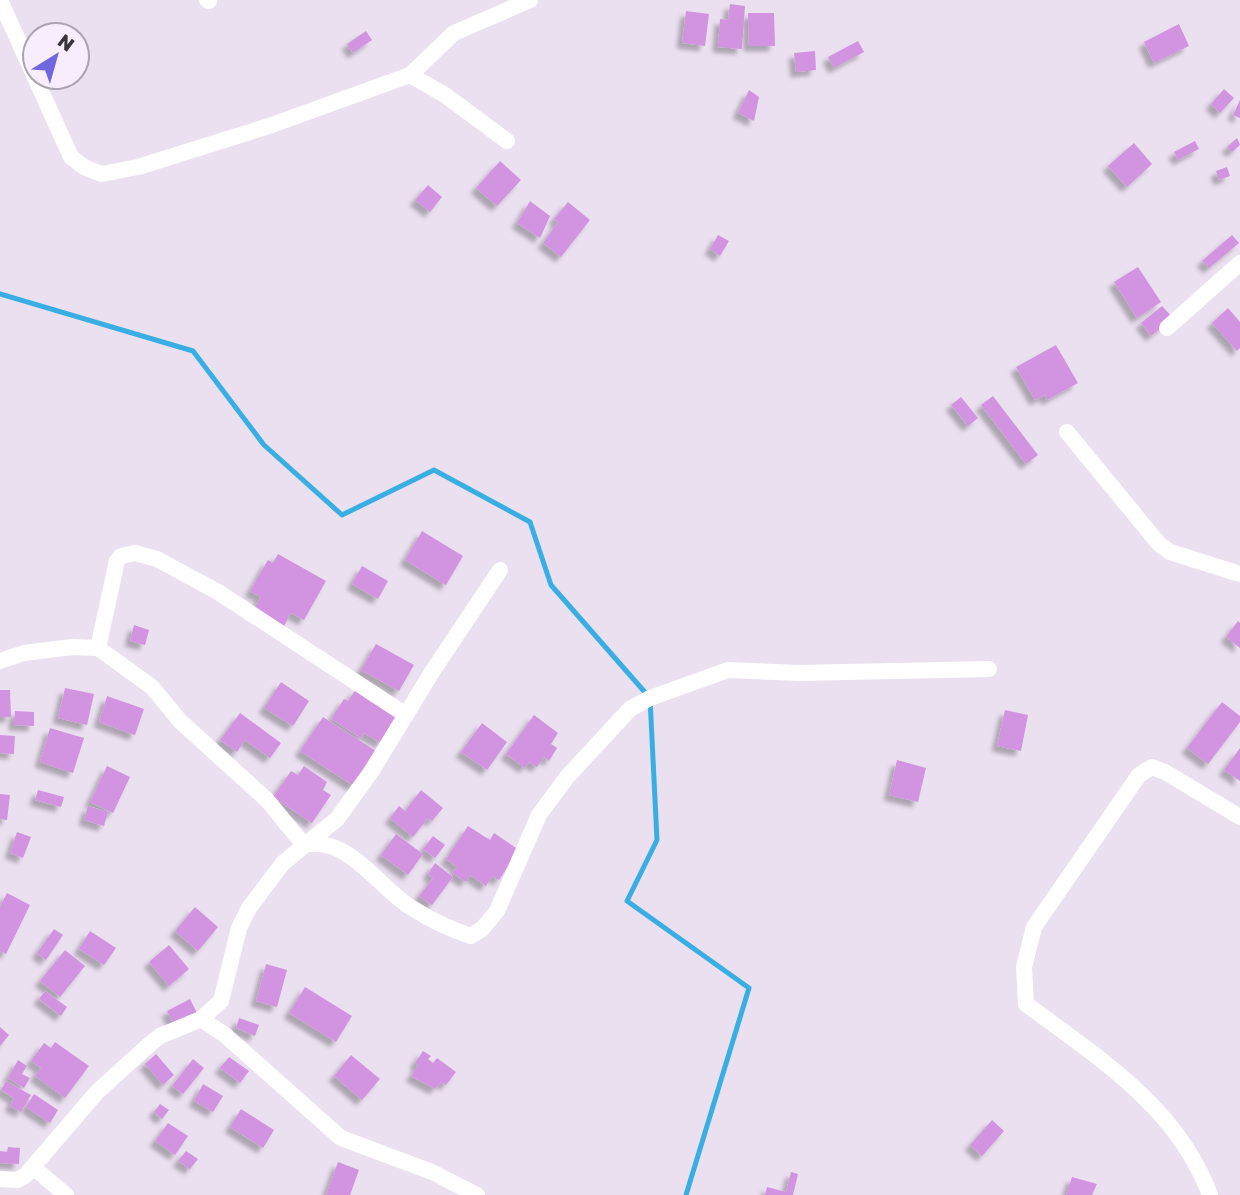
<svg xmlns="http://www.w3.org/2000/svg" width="1240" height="1195" font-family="'Golos Text',sans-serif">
  <defs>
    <filter id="shadow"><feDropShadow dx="-5.5" dy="5.5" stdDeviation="2" flood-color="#0004"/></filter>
  </defs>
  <rect width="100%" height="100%" fill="#ebe0f0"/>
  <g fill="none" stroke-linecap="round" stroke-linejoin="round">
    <!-- stream -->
    <polyline stroke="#39aee3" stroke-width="5" points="0,294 193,351 264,445 342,515 434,470 530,522 551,585 650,698 657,840 627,901 749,988 686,1195"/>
  </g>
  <!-- building -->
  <g fill="#d293e0" filter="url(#shadow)">
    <polygon points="730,4 745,6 742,49 718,47 720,19 728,20"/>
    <polygon points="686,11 709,14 705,46 682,43"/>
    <polygon points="748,13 774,13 775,46 749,46"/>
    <polygon points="1179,24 1189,46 1154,63 1144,42"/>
    <polygon points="366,31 372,40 353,53 347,44"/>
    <polygon points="858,41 864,52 834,68 828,57"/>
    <polygon points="815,51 816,70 796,72 794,53"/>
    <polygon points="1224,89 1234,98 1220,113 1211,104"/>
    <polygon points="749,90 759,97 754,121 738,113"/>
    <polygon points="1240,100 1240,118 1233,115"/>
    <polygon points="1237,138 1240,145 1232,152 1227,147"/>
    <polygon points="1195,141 1199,149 1178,160 1174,152"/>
    <polygon points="1134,143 1152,164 1127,187 1108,166"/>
    <polygon points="500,161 521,180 497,206 476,188"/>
    <polygon points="1227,167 1230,176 1219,180 1216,171"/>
    <polygon points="428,185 442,197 430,212 415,200"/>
    <polygon points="530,201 550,216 540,238 517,223"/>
    <polygon points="568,202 590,220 561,257 543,243 558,222 554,219"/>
    <polygon points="718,235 729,241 720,256 710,249"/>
    <polygon points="1232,235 1239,243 1209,268 1202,261"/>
    <polygon points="1138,267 1161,302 1137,318 1114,282"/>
    <polygon points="1162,306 1173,318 1151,336 1141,323"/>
    <polygon points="1228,308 1240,322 1240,348 1237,351 1212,323"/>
    <polygon points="1056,345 1078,383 1047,400 1045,395 1035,400 1016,367"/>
    <polygon points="993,396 1038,455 1026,464 981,405"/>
    <polygon points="961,397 978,418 968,426 951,405"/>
    <polygon points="422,531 463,556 446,585 405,560"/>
    <polygon points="278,554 326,581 304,620 291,613 284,626 254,609 261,597 250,591 268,560 273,563"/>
    <polygon points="362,566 388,581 378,599 352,584"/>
    <polygon points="1238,621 1240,623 1240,648 1226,637"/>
    <polygon points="134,625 149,630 145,645 130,641"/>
    <polygon points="376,644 414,665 399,691 361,670"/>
    <polygon points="281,682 309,701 293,726 264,708"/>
    <polygon points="65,688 94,694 87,725 58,718"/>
    <polygon points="356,689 398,717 381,743 364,733 361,738 331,719 344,699 348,701"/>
    <polygon points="0,690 10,690 11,717 0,717"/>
    <polygon points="107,696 144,709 135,735 99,722"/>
    <polygon points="1222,702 1240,716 1240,722 1208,764 1187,748"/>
    <polygon points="1005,710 1028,715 1021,751 997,746"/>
    <polygon points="15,711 34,712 34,726 14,725"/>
    <polygon points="240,713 281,743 270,758 245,740 237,752 220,740"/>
    <polygon points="534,715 558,733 551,744 557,748 549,761 544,757 537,767 529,762 525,768 506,754"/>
    <polygon points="323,717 376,751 354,786 300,751"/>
    <polygon points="482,723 507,742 487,770 461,752"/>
    <polygon points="50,728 84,738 73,773 40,762"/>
    <polygon points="0,735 15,736 14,754 0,753"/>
    <polygon points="1240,748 1240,781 1224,770"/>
    <polygon points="897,760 926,768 918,802 889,795"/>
    <polygon points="107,766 130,777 113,813 90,802"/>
    <polygon points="304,766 327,782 323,790 331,795 312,823 273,797 291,771 298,775"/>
    <polygon points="38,790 64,797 61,807 35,800"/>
    <polygon points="421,790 443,808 432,821 428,818 413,837 390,818 399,806 405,811"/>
    <polygon points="0,794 10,795 7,820 0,819"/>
    <polygon points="88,806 108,812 104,826 84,820"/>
    <polygon points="468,826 490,840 494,833 519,850 499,880 492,876 486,886 470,875 466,882 452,873 457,867 446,859"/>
    <polygon points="17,832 31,837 23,858 10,853"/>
    <polygon points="396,834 423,854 408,875 381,855"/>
    <polygon points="433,836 445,845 435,858 423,849"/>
    <polygon points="435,863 453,877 432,905 419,896 433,878 428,874"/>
    <polygon points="7,893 30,905 6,954 0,951 0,907"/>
    <polygon points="195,907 218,927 198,951 175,931"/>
    <polygon points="54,929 63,935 46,960 37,953"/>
    <polygon points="90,931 116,948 104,965 79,949"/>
    <polygon points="169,945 189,969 169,986 149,962"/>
    <polygon points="65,950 85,966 60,997 40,981"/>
    <polygon points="266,964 287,970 277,1007 256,1001"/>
    <polygon points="305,987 352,1016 336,1042 289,1013"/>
    <polygon points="45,991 67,1007 61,1016 39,999"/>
    <polygon points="190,999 198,1015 175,1027 167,1011"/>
    <polygon points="239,1018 259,1025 255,1036 236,1028"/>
    <polygon points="0,1027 9,1035 0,1046"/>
    <polygon points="55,1042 89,1066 65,1098 35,1076 41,1068 31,1061 44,1043 51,1048"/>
    <polygon points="423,1051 431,1056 428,1059 433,1063 437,1058 456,1072 446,1085 441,1082 435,1089 411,1076 418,1066 415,1063"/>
    <polygon points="156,1054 174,1075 163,1085 145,1064"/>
    <polygon points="351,1055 380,1079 362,1100 334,1076"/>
    <polygon points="229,1057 249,1071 240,1083 220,1068"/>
    <polygon points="193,1059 204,1068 183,1094 172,1086"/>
    <polygon points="18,1060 27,1066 22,1074 30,1078 24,1088 8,1078"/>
    <polygon points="6,1081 31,1095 21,1112 10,1106 14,1098 1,1090"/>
    <polygon points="203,1084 223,1096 213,1112 194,1101"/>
    <polygon points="34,1094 58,1110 50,1123 26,1107"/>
    <polygon points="160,1104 169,1110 162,1119 154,1112"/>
    <polygon points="241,1109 274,1130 263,1148 230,1127"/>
    <polygon points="992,1120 1004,1131 982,1156 970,1145"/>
    <polygon points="168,1123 188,1136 175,1155 155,1141"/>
    <polygon points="8,1147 20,1148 19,1164 0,1163 0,1151 7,1152"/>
    <polygon points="186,1151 198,1159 190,1169 178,1161"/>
    <polygon points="338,1162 359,1170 350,1195 326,1195"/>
    <polygon points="791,1172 798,1174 793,1195 765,1195 767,1187 786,1192"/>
    <polygon points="1072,1177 1097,1184 1092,1195 1066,1195"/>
  </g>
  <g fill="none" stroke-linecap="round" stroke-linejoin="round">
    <!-- minor -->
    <g stroke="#fff" stroke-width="16">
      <polyline points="0,0 71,157 84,167 102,174 138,167 269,126 410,75 454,33 530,0"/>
      <polyline points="207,0 209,1"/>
      <polyline points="410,75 445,95 507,141"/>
      <polyline points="1167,328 1240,263"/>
      <polyline points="1067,432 1159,544 1170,552 1240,574"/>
      <polyline points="98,648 117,561 121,556 135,553 157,559 218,592 406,715"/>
      <path d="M0,661L24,653L72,647L98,648L152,687L180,721L267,800L304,845C349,835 377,887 412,908C429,919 452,930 471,936L482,929L497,911L539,815L567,777L630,709L650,698L728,670L799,673L989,669"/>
      <polyline points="201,1019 225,1035 341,1138 432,1172 477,1195"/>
      <polyline points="34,1168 66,1195"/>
      <polyline points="0,1179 17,1180 25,1176 97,1092 150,1044 160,1036 201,1019 221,1001 239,928 249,908 283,863 337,819 371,772 432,672 500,570"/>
      <path d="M1210,1195C1177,1106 1098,1058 1026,1004L1024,967L1034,927L1139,775L1152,767L1165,772L1240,817"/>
    </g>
  </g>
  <!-- north arrow -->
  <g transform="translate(56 56) rotate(37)"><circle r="33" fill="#f8edfd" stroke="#aba3af" stroke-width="2"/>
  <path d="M0-5L12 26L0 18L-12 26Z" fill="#7066e0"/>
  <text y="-10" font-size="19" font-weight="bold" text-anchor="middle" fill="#38343a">N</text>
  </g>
</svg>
